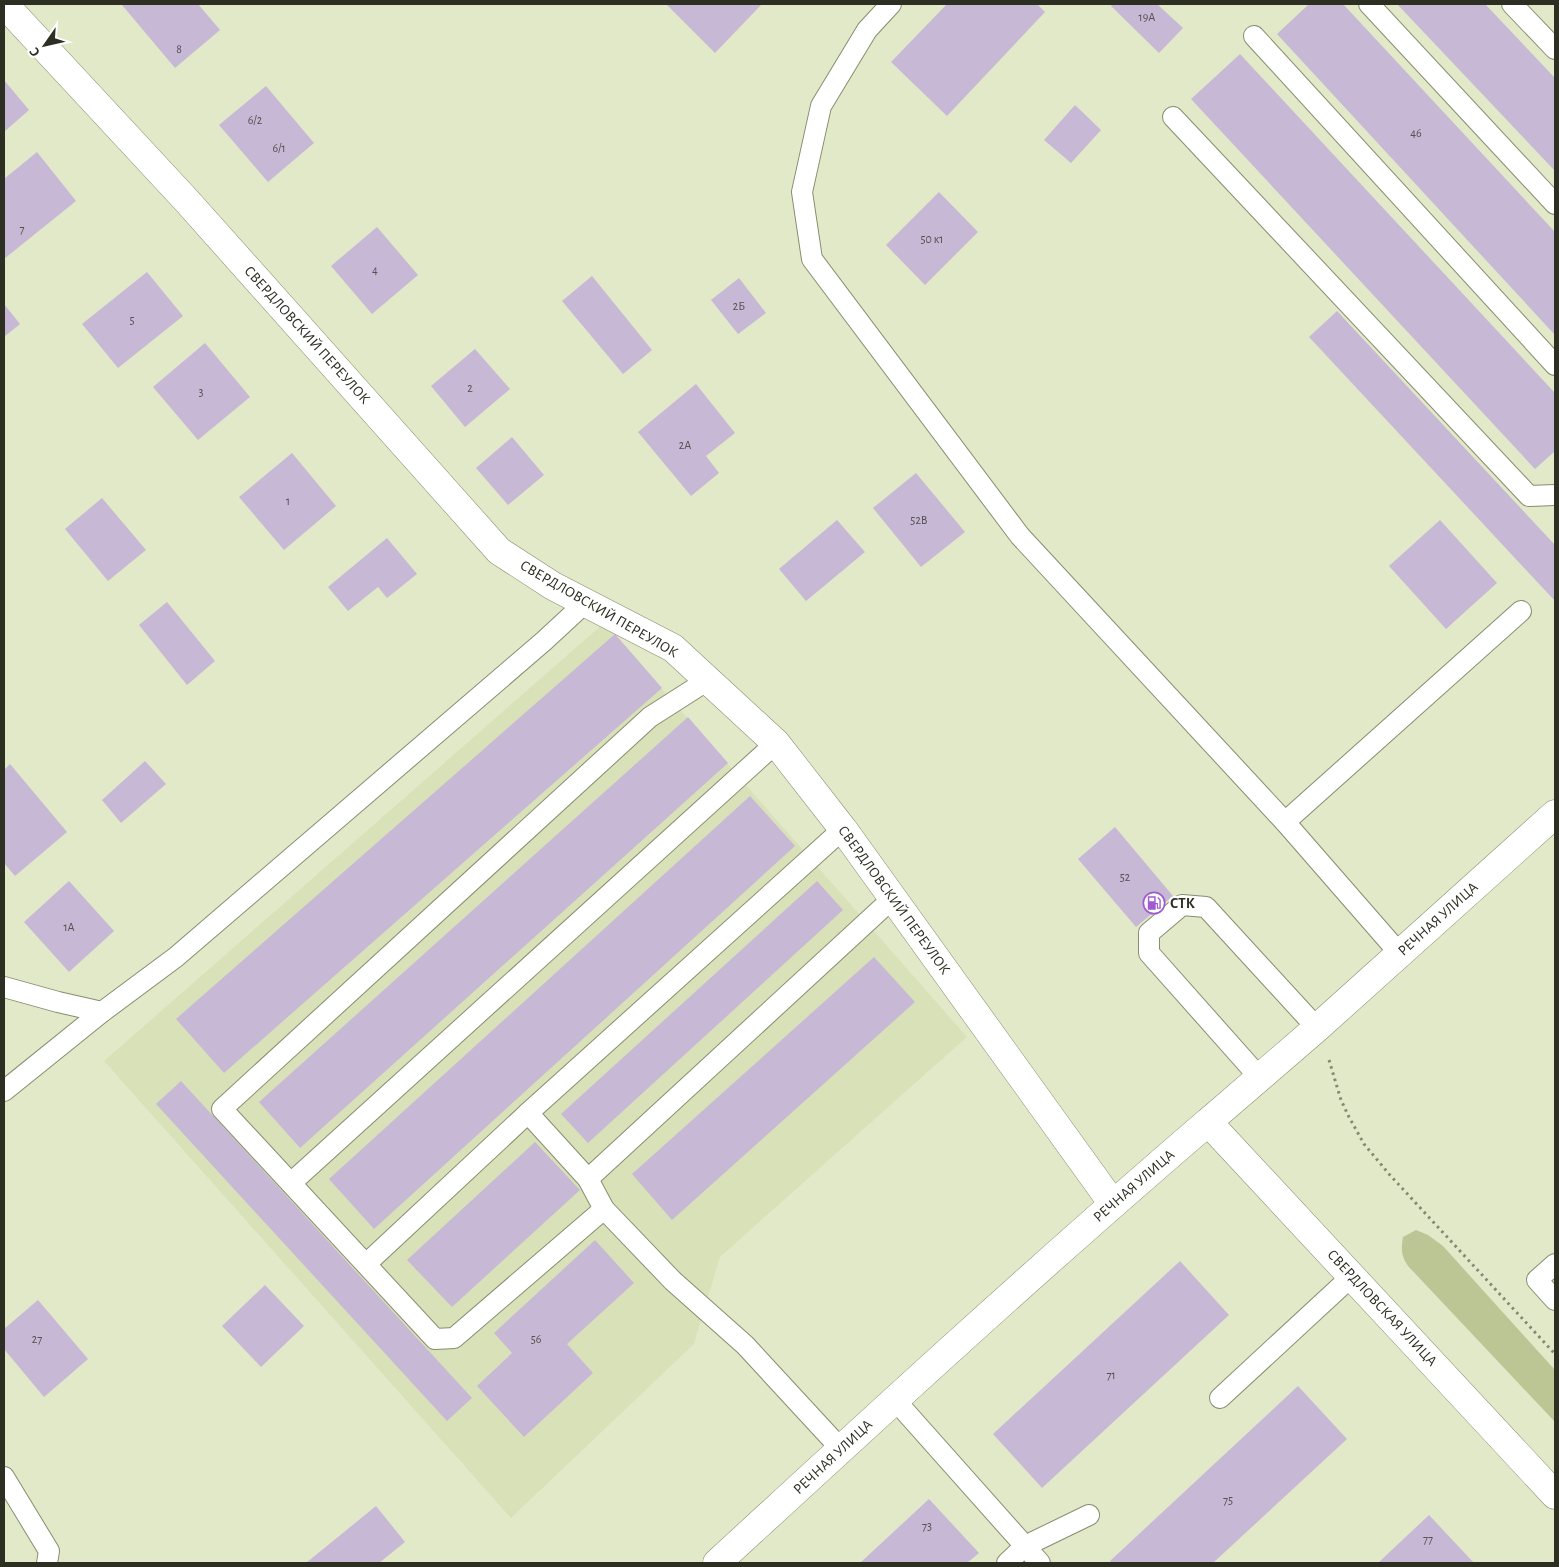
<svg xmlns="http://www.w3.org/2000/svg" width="1559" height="1567" font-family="'Alegreya Sans',sans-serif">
  <rect width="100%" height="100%" fill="#e2e9c9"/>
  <!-- built -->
  <polygon fill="#d9e1b9" points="604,623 967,1037 720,1257 694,1344 511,1518 104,1061"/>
  <!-- green -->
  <path fill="#bcc695" d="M1416,1230L1428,1235L1443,1246L1555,1370V1422L1408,1266C1401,1256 1401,1249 1403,1237Z"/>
  <!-- building -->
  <g fill="#c7b8d5">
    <polygon points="124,4 198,4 220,30 175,68 122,5"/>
    <polygon points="666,4 762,4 715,53"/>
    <polygon points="947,4 1037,4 1045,12 947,116 891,62"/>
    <polygon points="1113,4 1157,4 1183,28 1159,53 1111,6"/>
    <polygon points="1309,4 1343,4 1555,232 1555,335 1277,34"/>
    <polygon points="1397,4 1485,4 1555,78 1555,171"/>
    <polygon points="1240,54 1555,393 1555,451 1535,469 1191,99"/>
    <polygon points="4,80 29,110 4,132"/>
    <polygon points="266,86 314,143 268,182 219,125"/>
    <polygon points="1075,105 1101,130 1071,163 1044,140"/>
    <polygon points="37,152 76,201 4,259 4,179"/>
    <polygon points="939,192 978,232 925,285 886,245"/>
    <polygon points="377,227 418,275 372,314 331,266"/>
    <polygon points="147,272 183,316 118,368 82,324"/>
    <polygon points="592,276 652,350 623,374 562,301"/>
    <polygon points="739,278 766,313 738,334 711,300"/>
    <polygon points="4,304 20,324 4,337"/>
    <polygon points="1337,311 1555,545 1555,601 1309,337"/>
    <polygon points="205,343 250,397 198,440 153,387"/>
    <polygon points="475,349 510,389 465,427 431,386"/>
    <polygon points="696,384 735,433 706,456 719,473 691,496 638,432"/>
    <polygon points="512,437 544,475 508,505 476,468"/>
    <polygon points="292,453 336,506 284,550 239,497"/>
    <polygon points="916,473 965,532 921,567 873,508"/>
    <polygon points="102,498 146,550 108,581 65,529"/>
    <polygon points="837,520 865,552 806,601 779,569"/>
    <polygon points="1440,520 1497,583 1446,629 1389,566"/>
    <polygon points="387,538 417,574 387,598 378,587 348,611 328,587"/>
    <polygon points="167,602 215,661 187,685 139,625"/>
    <polygon points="615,634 662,688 224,1073 176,1019"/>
    <polygon points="688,717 728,763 300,1148 259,1102"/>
    <polygon points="145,761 166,784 121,823 102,800"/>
    <polygon points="10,764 67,832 15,876 4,863 4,770"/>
    <polygon points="750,796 795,846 374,1229 329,1179"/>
    <polygon points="1115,827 1173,896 1136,927 1078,859"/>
    <polygon points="69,881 114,931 69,972 24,922"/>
    <polygon points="817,881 843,910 588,1143 561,1114"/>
    <polygon points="874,957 915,1002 672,1220 632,1174"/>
    <polygon points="181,1081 472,1398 447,1421 156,1104"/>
    <polygon points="535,1142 580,1190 452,1307 407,1260"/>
    <polygon points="595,1240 634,1283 567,1344 593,1373 524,1437 477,1386 512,1353 494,1333"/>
    <polygon points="1180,1261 1229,1315 1042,1488 993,1434"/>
    <polygon points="265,1285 304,1326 261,1367 222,1326"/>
    <polygon points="38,1300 88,1359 44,1397 4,1349 4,1329"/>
    <polygon points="1298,1386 1347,1439 1213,1563 1112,1563 1110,1561"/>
    <polygon points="929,1499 979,1553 967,1563 860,1563"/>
    <polygon points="376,1506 405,1542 379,1563 306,1563"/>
    <polygon points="1429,1515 1474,1563 1378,1563"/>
  </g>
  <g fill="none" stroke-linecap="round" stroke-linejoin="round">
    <!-- service casing -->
    <g stroke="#878d6f" stroke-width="22">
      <g id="service">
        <polyline points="891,4 867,30 821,106 802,192 812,259 1020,536 1285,822 1400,954"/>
        <polyline points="1369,4 1555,204"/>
        <polyline points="1512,4 1555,49"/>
        <polyline points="1254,36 1555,365"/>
        <polyline points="1173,117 1529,496 1555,495"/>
        <polyline points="708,680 650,717 222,1109 435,1339 454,1338 604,1209 673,1281 745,1345 841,1449"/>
        <polyline points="1285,822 1521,611"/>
        <polyline points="4,987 58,1002 102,1012"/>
        <polyline points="1260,1078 1149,953 1149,933 1182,905 1206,907 1317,1028"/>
        <polyline points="4,1091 102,1012 176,957 544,641 585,603"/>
        <polyline points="528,1113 843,829"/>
        <polyline points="588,1179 893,898"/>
        <polyline points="291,1183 776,743"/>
        <polyline points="366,1264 528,1113 588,1179 604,1209"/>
        <polyline points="1555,1264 1537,1280 1555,1300"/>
        <polyline points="1220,1398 1352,1276"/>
        <polyline points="895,1400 1040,1563"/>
        <polyline points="4,1477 49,1551 47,1563"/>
        <polyline points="1007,1563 1025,1546 1089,1515"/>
      </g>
    </g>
    <!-- minor casing -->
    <g stroke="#878d6f" stroke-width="29">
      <g id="minor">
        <polyline points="4,4 187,201 499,551 553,586 673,648 776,743 843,829 1113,1204"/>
        <polyline points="1208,1122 1317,1028 1555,814"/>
      </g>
    </g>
    <!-- tertiary casing -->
    <g stroke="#878d6f" stroke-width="29">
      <path id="tertiary" d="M717,1563C879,1414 1041,1265 1208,1122L1555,1495"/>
    </g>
    <!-- path -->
    <polyline stroke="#848872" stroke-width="3" stroke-dasharray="2.5 4" stroke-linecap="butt" points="1329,1060 1341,1100 1349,1117 1364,1144 1389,1174 1555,1354"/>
    <!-- service -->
    <use href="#service" stroke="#fff" stroke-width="20"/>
    <!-- minor -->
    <use href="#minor" stroke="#fff" stroke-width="28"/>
    <!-- tertiary -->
    <use href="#tertiary" stroke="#fff" stroke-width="28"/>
  </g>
  <!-- icons -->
  <defs>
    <g id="fuel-ring" transform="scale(1.125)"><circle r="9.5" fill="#fff" stroke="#9f5bd0" stroke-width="1.5"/><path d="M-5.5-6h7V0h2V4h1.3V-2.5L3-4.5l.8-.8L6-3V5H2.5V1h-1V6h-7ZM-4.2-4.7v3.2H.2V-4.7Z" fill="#9f5bd0"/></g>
  </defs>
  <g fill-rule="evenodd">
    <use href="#fuel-ring" x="1154" y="903"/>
  </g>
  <g text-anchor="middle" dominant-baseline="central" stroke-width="4" stroke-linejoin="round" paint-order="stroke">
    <!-- number labels -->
    <g font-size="12" fill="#545150">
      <text x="1147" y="17">19А</text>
      <text x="179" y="49">8</text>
      <text x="255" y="120">6/2</text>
      <text x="1416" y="133">46</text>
      <text x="279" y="148">6/1</text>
      <text x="22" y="229">7</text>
      <text x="932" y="239">50 к1</text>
      <text x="375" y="270">4</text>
      <text x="739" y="306">2Б</text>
      <text x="132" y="320">5</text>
      <text x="470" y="388">2</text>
      <text x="201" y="392">3</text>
      <text x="685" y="445">2А</text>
      <text x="288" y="501">1</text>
      <text x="919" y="520">52В</text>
      <text x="1125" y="877">52</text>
      <text x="69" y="927">1А</text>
      <text x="37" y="1339">27</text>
      <text x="536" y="1339">56</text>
      <text x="1111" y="1375">71</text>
      <text x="1228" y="1500">75</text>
      <text x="927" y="1526">73</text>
      <text x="1428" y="1539">77</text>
    </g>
    <!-- street labels -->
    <g font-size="15" fill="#2d2f23" stroke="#fff">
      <text transform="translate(307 335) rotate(48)">СВЕРДЛОВСКИЙ ПЕРЕУЛОК</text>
      <text transform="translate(599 609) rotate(30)">СВЕРДЛОВСКИЙ ПЕРЕУЛОК</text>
      <text transform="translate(894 900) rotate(54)">СВЕРДЛОВСКИЙ ПЕРЕУЛОК</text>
      <text transform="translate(1438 919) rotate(-42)">РЕЧНАЯ УЛИЦА</text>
      <text transform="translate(1134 1186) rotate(-41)">РЕЧНАЯ УЛИЦА</text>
      <text transform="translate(1382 1308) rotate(47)">СВЕРДЛОВСКАЯ УЛИЦА</text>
      <text transform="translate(833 1457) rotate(-43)">РЕЧНАЯ УЛИЦА</text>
    </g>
    <!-- poi labels -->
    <g font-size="15" font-weight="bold" fill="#2d2f23" stroke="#fff" text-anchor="start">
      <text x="1170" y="903">СТК</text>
    </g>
  </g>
  <!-- border -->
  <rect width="1559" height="1567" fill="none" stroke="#2d2f23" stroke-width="10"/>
  <!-- north arrow -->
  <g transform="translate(45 45) rotate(236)" stroke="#ffffff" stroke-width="4" paint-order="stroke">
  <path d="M0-4L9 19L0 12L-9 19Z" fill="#2d2f23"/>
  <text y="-8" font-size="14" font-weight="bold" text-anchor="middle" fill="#2d2f23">С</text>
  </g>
</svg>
